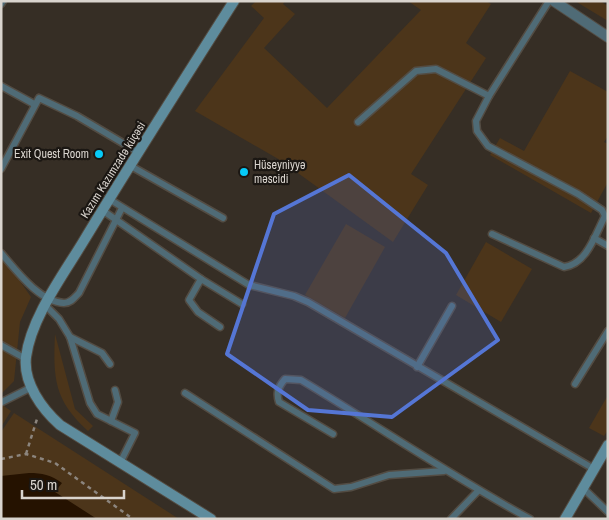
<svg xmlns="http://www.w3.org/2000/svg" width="609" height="520" font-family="'Archivo Narrow',sans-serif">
  <rect width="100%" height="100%" fill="#362e25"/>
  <!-- green -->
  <g fill="#4c351a">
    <polygon points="256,1 285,1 283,4 295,14 264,48 327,108 421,10 408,1 486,1 491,4 466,43 486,58 411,174 428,185 393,242 280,160 195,111 264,18 251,6"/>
    <polygon points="575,1 600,1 608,6 608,21"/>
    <polygon points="570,71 608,92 608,136 604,142 608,144 608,182 591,213 490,155 500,138 524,151"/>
    <polygon points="346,224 385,247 345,318 305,295"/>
    <polygon points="486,242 532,269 501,322 456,295"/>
    <polygon points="1,254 31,297 20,322 14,381 1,394"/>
    <path d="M55,334L75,409L93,426L88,431C54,400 53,378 55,334Z"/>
    <polygon points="608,395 608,430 604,436 589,428"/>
    <polygon points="1,404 11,411 1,427"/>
    <polygon points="14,413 179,519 1,519 1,432"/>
  </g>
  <!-- water -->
  <path fill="#251200" d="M29,473C42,473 51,475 62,483L55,492L97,519H1V476Z"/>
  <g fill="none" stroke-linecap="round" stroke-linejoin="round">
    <!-- service casing -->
    <g stroke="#534c43" stroke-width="9">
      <g id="service">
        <polyline points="1,4 3,1"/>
        <polyline points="1,86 34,104"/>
        <polyline points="358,122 416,71 436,69 489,96"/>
        <polyline points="129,165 223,218"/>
        <polyline points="1,169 39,98 77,116 138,152"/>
        <polyline points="109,199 249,285 294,296 308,302 594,469"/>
        <polyline points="102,210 201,279 242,304"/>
        <path d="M492,234L564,267C587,264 595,235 605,216L602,210L578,194L488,146L477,131L476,121L489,96L549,1"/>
        <polyline points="594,238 608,246"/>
        <path d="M1,253C15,269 39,302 64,303C71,303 75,297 79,293L122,208"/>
        <polyline points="201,279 189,300 198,312 220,327"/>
        <polyline points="46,306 59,319 70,337 90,403 97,414 135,433 120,463"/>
        <polyline points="70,337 102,353 110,364"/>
        <polyline points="1,345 26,359"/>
        <polyline points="417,367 452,306"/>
        <polyline points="575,384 608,331"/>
        <polyline points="185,393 334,489 351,487 389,475 444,471"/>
        <polyline points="2,402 32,387"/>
        <polyline points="111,421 118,402 115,390"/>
        <path d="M333,434L279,402C276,393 278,387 285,379L301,380C378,426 451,476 530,519"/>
        <polyline points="583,488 608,512"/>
        <polyline points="451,519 478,491"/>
      </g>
    </g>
    <!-- minor casing -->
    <g stroke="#534c43" stroke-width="12">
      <polyline id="minor" points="554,1 608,37"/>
    </g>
    <!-- secondary casing -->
    <g stroke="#534c43" stroke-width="12">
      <g id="secondary">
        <path d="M211,519L60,425C42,409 23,383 26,357C31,318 63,275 83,242C132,161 183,81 234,1"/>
        <polyline points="565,519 608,445"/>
      </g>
    </g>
    <!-- path -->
    <g stroke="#8c857e" stroke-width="2.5" stroke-dasharray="4 4" stroke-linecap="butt">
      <polyline points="26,454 37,419"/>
      <polyline points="1,459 26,454 55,463 133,519"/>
    </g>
    <!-- service -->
    <use href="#service" stroke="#4f6b76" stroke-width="6"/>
    <!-- minor -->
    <use href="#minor" stroke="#4f6b76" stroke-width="10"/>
    <!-- secondary -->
    <use href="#secondary" stroke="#5e8c9d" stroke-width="10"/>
  </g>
  <!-- marked area -->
  <path fill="#5576d5" fill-opacity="0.2" stroke="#5576d5" stroke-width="4" stroke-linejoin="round" d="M349,175L446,253L498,340L392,417L308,410L227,354L274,214Z"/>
  <!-- markers -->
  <g fill="#06cbf9" stroke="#1b1713" stroke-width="2">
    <circle cx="99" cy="154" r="5"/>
    <circle cx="244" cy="172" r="5"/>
  </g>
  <g text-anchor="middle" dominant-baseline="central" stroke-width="4.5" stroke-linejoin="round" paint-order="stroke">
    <!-- poi labels -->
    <g font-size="12" fill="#d9d4ce" stroke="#1b1713" text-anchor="end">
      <text x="89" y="154">Exit Quest Room</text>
      <text x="254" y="165" text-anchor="start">Hüseyniyyə<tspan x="254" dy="14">məscidi</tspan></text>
    </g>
    <!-- street labels -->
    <g font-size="12" fill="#d9d4ce" stroke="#1b1713">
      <text transform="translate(113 170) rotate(-58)">Kazım Kazımzadə küçəsi</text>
    </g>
  </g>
  <!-- border -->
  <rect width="609" height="520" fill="none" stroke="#d9d4ce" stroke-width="5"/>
  <!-- scale -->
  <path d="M22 490v8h102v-8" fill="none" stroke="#d9d4ce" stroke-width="2.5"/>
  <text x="30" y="490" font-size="15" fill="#d9d4ce" stroke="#1b1713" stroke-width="4" paint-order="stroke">50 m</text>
</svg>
